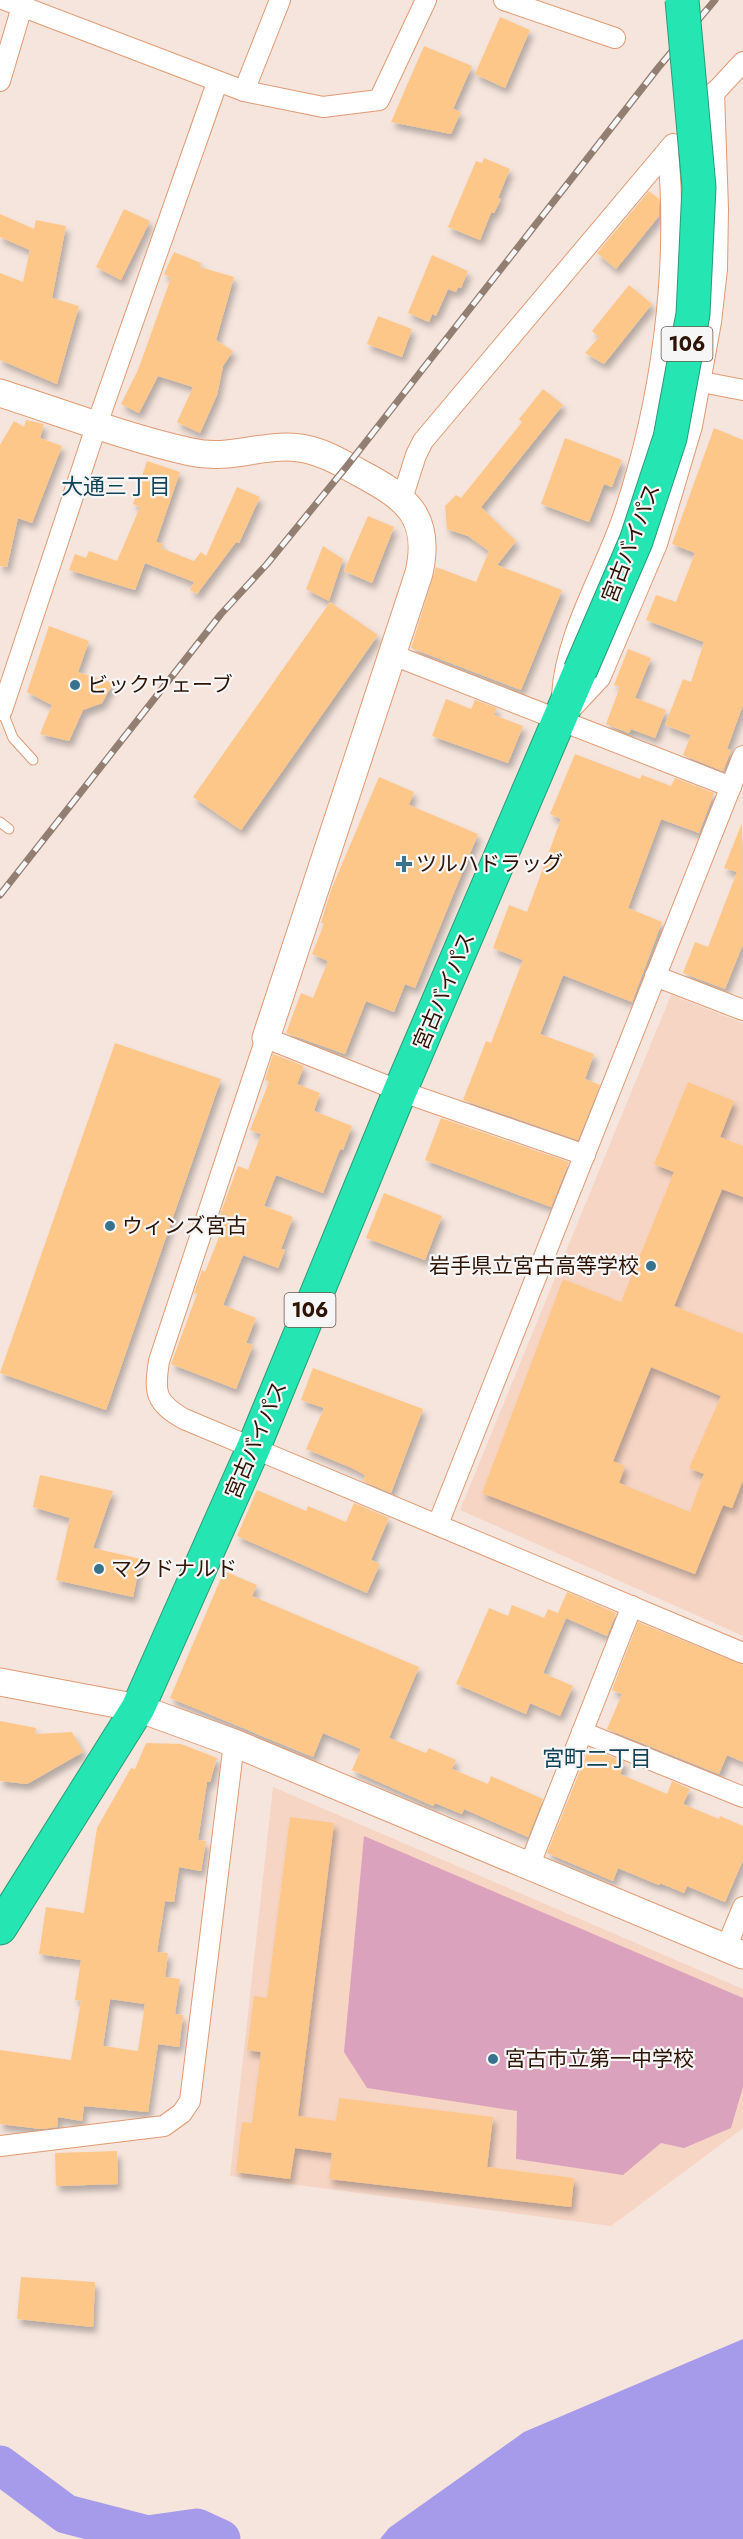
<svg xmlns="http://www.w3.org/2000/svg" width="743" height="2539" font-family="Jost,'Noto Sans JP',sans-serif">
  <defs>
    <filter id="shadow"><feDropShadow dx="3.5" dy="6" stdDeviation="3" flood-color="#0004"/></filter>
  </defs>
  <rect width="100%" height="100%" fill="#f5e5dd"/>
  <!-- built -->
  <g fill="#f6d5c4">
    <polygon points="671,995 743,1023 743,1636 460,1510"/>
    <polygon points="273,1787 743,1989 743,2128 611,2226 230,2176"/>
  </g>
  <!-- green -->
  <polygon fill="#dba2bd" points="364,1836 743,1998 743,2087 731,2128 684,2148 661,2143 623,2175 516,2159 517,2111 367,2088 344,2052"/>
  <!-- water -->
  <polygon fill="#a59bea" points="743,2339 743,2539 380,2539 389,2528 524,2432"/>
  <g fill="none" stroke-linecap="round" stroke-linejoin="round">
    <!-- river -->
    <polyline stroke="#a59bea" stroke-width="39" points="0,2465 66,2514 147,2535 197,2528 221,2539"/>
  </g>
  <!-- building -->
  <g fill="#fec78a" fill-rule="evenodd" filter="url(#shadow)">
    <polygon points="500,17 530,30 505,88 475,74"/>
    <polygon points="424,46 472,66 453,109 461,112 451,134 391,122"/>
    <polygon points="484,158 510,169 498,198 501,199 494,213 491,213 480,240 448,227 476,161 482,163"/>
    <polygon points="649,191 659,199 659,216 616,269 597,253"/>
    <polygon points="124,209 150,221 121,280 96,267"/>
    <polygon points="0,214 34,229 36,220 66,226 52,298 79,306 57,384 0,360 0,273 23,282 30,250 0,237"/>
    <polygon points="174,252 201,263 200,267 234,277 216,340 233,351 223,366 217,395 200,433 177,422 193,387 158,376 139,413 121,404 138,370 171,278 164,274"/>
    <polygon points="432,255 468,271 461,288 458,287 456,292 448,289 436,316 432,314 429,322 408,313"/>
    <polygon points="629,285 652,304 604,364 585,353 599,337 592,331"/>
    <polygon points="378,316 412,329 402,357 367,344"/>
    <polygon points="543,389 563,405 481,507 516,541 497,565 562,590 521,690 411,648 436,567 476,582 489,551 468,536 447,529 445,506 456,495 461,498 522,422 519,419"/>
    <polygon points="26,420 44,424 40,438 62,446 32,523 18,518 7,567 0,566 0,445 14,421 24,427"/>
    <polygon points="714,428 743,440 743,705 727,749 731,750 723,771 683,755 691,735 665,725 683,679 691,682 704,642 646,620 656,595 676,602 695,553 672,544"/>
    <polygon points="565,438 622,460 612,487 604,484 589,522 541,504"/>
    <polygon points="147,461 180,472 156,542 163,544 161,548 194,561 201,552 206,556 237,487 260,497 239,543 236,542 197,594 190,590 194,582 145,563 135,590 69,570 75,554 86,558 89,551 117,561 140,507 133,504"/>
    <polygon points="368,516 394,527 372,583 344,571"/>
    <polygon points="323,546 343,559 329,601 306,589"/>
    <polygon points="330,602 378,635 241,830 193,797"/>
    <polygon points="49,626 89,641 78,672 113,683 102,703 83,710 69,741 40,734 52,705 27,692"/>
    <polygon points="628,649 651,658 635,698 666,710 655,738 631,729 629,733 606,724 620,687 614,685"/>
    <polygon points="446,699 471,709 475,700 497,708 494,715 523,726 508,763 432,736"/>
    <polygon points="575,754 640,779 642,775 671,786 675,778 714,793 699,833 661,819 628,908 662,922 632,1002 563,975 540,1034 594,1054 585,1079 600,1085 578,1140 463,1100 486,1041 491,1043 523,960 493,948 509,905 527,912 561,819 550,814"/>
    <polygon points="379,777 414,792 409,805 478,834 415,988 405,984 394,1012 366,1001 345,1054 286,1033 301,993 313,998 328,961 312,954 324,924 321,923 331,890"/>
    <polygon points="742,823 743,944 725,989 683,973 695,942 708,947 737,872 724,868"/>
    <polygon points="115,1043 221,1079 106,1410 0,1373"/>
    <polygon points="273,1054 304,1066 297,1084 320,1093 314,1111 352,1126 343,1150 340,1149 323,1193 276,1175 264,1206 293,1217 281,1249 285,1250 278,1268 243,1255 223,1305 256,1318 246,1343 253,1345 236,1389 171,1364 197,1294 194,1293 202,1270 205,1272 225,1222 218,1220 238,1166 248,1170 261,1134 250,1130 269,1082 265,1080"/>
    <path d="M688,1082L734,1101L720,1137L743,1146V1197L722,1189L674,1306L743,1334V1480L732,1508L723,1505L695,1574L482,1493L563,1279L621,1302L674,1172L654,1164ZM651,1367L721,1396L689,1468L704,1474L690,1512L619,1483L625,1466L613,1461Z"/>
    <polygon points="441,1118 569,1162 551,1207 425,1160"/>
    <polygon points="384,1193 442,1216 425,1260 366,1238"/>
    <polygon points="313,1368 423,1409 391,1493 363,1481 365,1475 352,1468 306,1449 324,1408 301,1400"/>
    <polygon points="40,1475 113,1491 93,1548 141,1559 133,1597 56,1580 70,1518 33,1507"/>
    <polygon points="257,1490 306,1511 308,1506 346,1522 354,1503 389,1518 371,1560 380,1564 367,1593 237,1536"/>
    <polygon points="224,1571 257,1585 252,1596 419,1667 389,1738 426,1753 429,1748 456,1760 452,1769 488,1784 491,1776 543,1799 528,1837 464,1809 462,1814 435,1803 433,1806 352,1770 361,1749 323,1733 313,1757 170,1698"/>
    <polygon points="567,1592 616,1613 607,1636 566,1618 543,1673 573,1686 560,1716 530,1703 526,1714 456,1684 489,1608 508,1616 512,1605 544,1618 548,1609 558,1613"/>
    <polygon points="638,1622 743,1665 743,1762 727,1755 719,1774 607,1729 622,1694 612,1690"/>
    <polygon points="0,1721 36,1728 35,1734 72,1732 83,1752 27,1784 0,1781"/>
    <path d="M146,1743L181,1744L217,1758L210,1782H207L198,1840L206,1841L201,1871L179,1867L174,1902L165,1901L157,1952L168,1953L165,1977L180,1979L175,2014L183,2015L179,2047L158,2044L148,2112L84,2106L82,2121L58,2117L57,2127L41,2129L0,2124V2050L71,2060L81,2001L75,2000L81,1960L39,1954L46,1907L84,1913L97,1828L131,1768L135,1769ZM110,1999L145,2004L138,2051L103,2046Z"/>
    <polygon points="589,1748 625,1762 620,1774 667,1794 672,1781 690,1789 683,1804 719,1819 720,1816 743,1826 743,1860 725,1902 687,1886 684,1893 660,1883 659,1885 618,1868 613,1881 547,1853"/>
    <polygon points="290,1817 334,1823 298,2116 336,2121 339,2098 493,2117 487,2167 574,2178 571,2207 329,2179 332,2153 295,2148 290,2179 236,2172 242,2122 252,2123 261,2052 247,2050 254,1996 267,1998"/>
    <polygon points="117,2151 118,2184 56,2186 55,2153"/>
    <polygon points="21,2277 95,2282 93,2327 17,2319"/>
  </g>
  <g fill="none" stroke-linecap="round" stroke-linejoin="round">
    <!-- lane casing -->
    <g stroke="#e09a73" stroke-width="11">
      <g id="lane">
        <polyline points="2,710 13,738 33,760"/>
        <polyline points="0,822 9,829"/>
      </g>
    </g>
    <!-- street casing -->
    <g stroke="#e09a73" stroke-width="22">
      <g id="street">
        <polyline points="5,0 244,91 323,107 379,100 426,0"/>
        <polyline points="504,0 615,38"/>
        <polyline points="0,81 24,0"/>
        <polyline points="244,91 280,0"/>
        <polyline points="706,102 743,62"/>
        <polyline points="702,382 743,390"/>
        <polyline points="402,499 416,455 423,441 673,144"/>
        <polyline points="393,655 731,787"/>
        <path d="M562,695C566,632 604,574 624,514C662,400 679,270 668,150"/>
        <polyline points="572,708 600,678 657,544 692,426 711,322 717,269 718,209 714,92"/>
        <polyline points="2,710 97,424 217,83"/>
        <polyline points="655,976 743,1010"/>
        <path d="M585,1155L400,1091L266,1038L159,1361C154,1393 155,1402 184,1419L743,1653"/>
        <polyline points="438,1524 743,756"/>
        <polyline points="582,1732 743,1797"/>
        <polyline points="530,1864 632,1606"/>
        <polyline points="726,1948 743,1907"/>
        <polyline points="0,2146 164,2126 182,2113 190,2101 234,1743"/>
      </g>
    </g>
    <!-- secondary casing -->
    <g stroke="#e09a73" stroke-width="29">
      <g id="secondary">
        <path d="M0,393C63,413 127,438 191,452C230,461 262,443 300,448C321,451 340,462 358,472C405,497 432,515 419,573L266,1038"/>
        <polyline points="0,1682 138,1708 234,1743 743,1955"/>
      </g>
    </g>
    <!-- highway casing -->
    <g stroke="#289c76" stroke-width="35">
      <polyline id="highway" points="0,1928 138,1708 253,1449 400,1091 580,671"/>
    </g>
    <!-- lane -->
    <use href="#lane" stroke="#fff" stroke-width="9"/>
    <!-- street -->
    <use href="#street" stroke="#fff" stroke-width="20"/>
    <!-- secondary -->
    <use href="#secondary" stroke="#fff" stroke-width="27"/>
    <!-- highway -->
    <use href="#highway" stroke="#25e5b3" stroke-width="33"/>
    <!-- rail casing -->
    <g stroke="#937e72" stroke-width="7">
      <polyline id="rail" points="0,895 221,614 267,564 347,466 658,68 715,0"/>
    </g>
    <!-- rail -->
    <use href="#rail" stroke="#f6f6f6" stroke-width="4.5" stroke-dasharray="14" stroke-linecap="butt"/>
    <!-- highway-bridge casing -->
    <g stroke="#289c76" stroke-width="35" stroke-linecap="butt">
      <polyline id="highway-bridge" points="580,671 636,541 670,438 693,314 699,187 682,0"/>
    </g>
    <!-- highway-bridge -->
    <use href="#highway-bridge" stroke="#25e5b3" stroke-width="33"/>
  </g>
  <!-- markers -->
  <g fill="#39728c" stroke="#f6f6f6" stroke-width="2">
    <circle cx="75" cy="685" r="6"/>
    <path d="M401 855h6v6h6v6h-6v6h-6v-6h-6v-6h6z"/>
    <circle cx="110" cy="1226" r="6"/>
    <circle cx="651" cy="1266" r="6"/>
    <circle cx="99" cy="1569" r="6"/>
    <circle cx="493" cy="2059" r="6"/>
  </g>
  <g text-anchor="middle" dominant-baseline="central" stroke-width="4.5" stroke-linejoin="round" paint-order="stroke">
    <!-- shield labels -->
    <g fill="#f6f6f6" stroke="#6a584d" stroke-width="1.5">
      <rect x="661.5" y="327" width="51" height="34" rx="4.5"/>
      <rect x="284.5" y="1293" width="51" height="34" rx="4.5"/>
    </g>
    <g font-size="20" font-weight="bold" fill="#2e1405">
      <text x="687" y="344">106</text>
      <text x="310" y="1310">106</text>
    </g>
    <!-- street labels -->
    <g font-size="21" fill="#2e1405" stroke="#f6f6f6">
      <text transform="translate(631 543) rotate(-69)">宮古バイパス</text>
      <text transform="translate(444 991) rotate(-67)">宮古バイパス</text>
      <text transform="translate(256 1440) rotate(-67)">宮古バイパス</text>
    </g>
    <!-- poi labels -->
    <g font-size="21" fill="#2e1405" stroke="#f6f6f6" text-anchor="start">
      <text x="87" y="685">ビックウェーブ</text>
      <text x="416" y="864">ツルハドラッグ</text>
      <text x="122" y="1226">ウィンズ宮古</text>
      <text x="639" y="1266" text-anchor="end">岩手県立宮古高等学校</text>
      <text x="111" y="1569">マクドナルド</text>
      <text x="505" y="2059">宮古市立第一中学校</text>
    </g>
    <!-- neighbourhood labels -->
    <g font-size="22" fill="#134356" stroke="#f6f6f6">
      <text x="116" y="486">大通三丁目</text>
      <text x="597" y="1758">宮町二丁目</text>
    </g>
  </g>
</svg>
